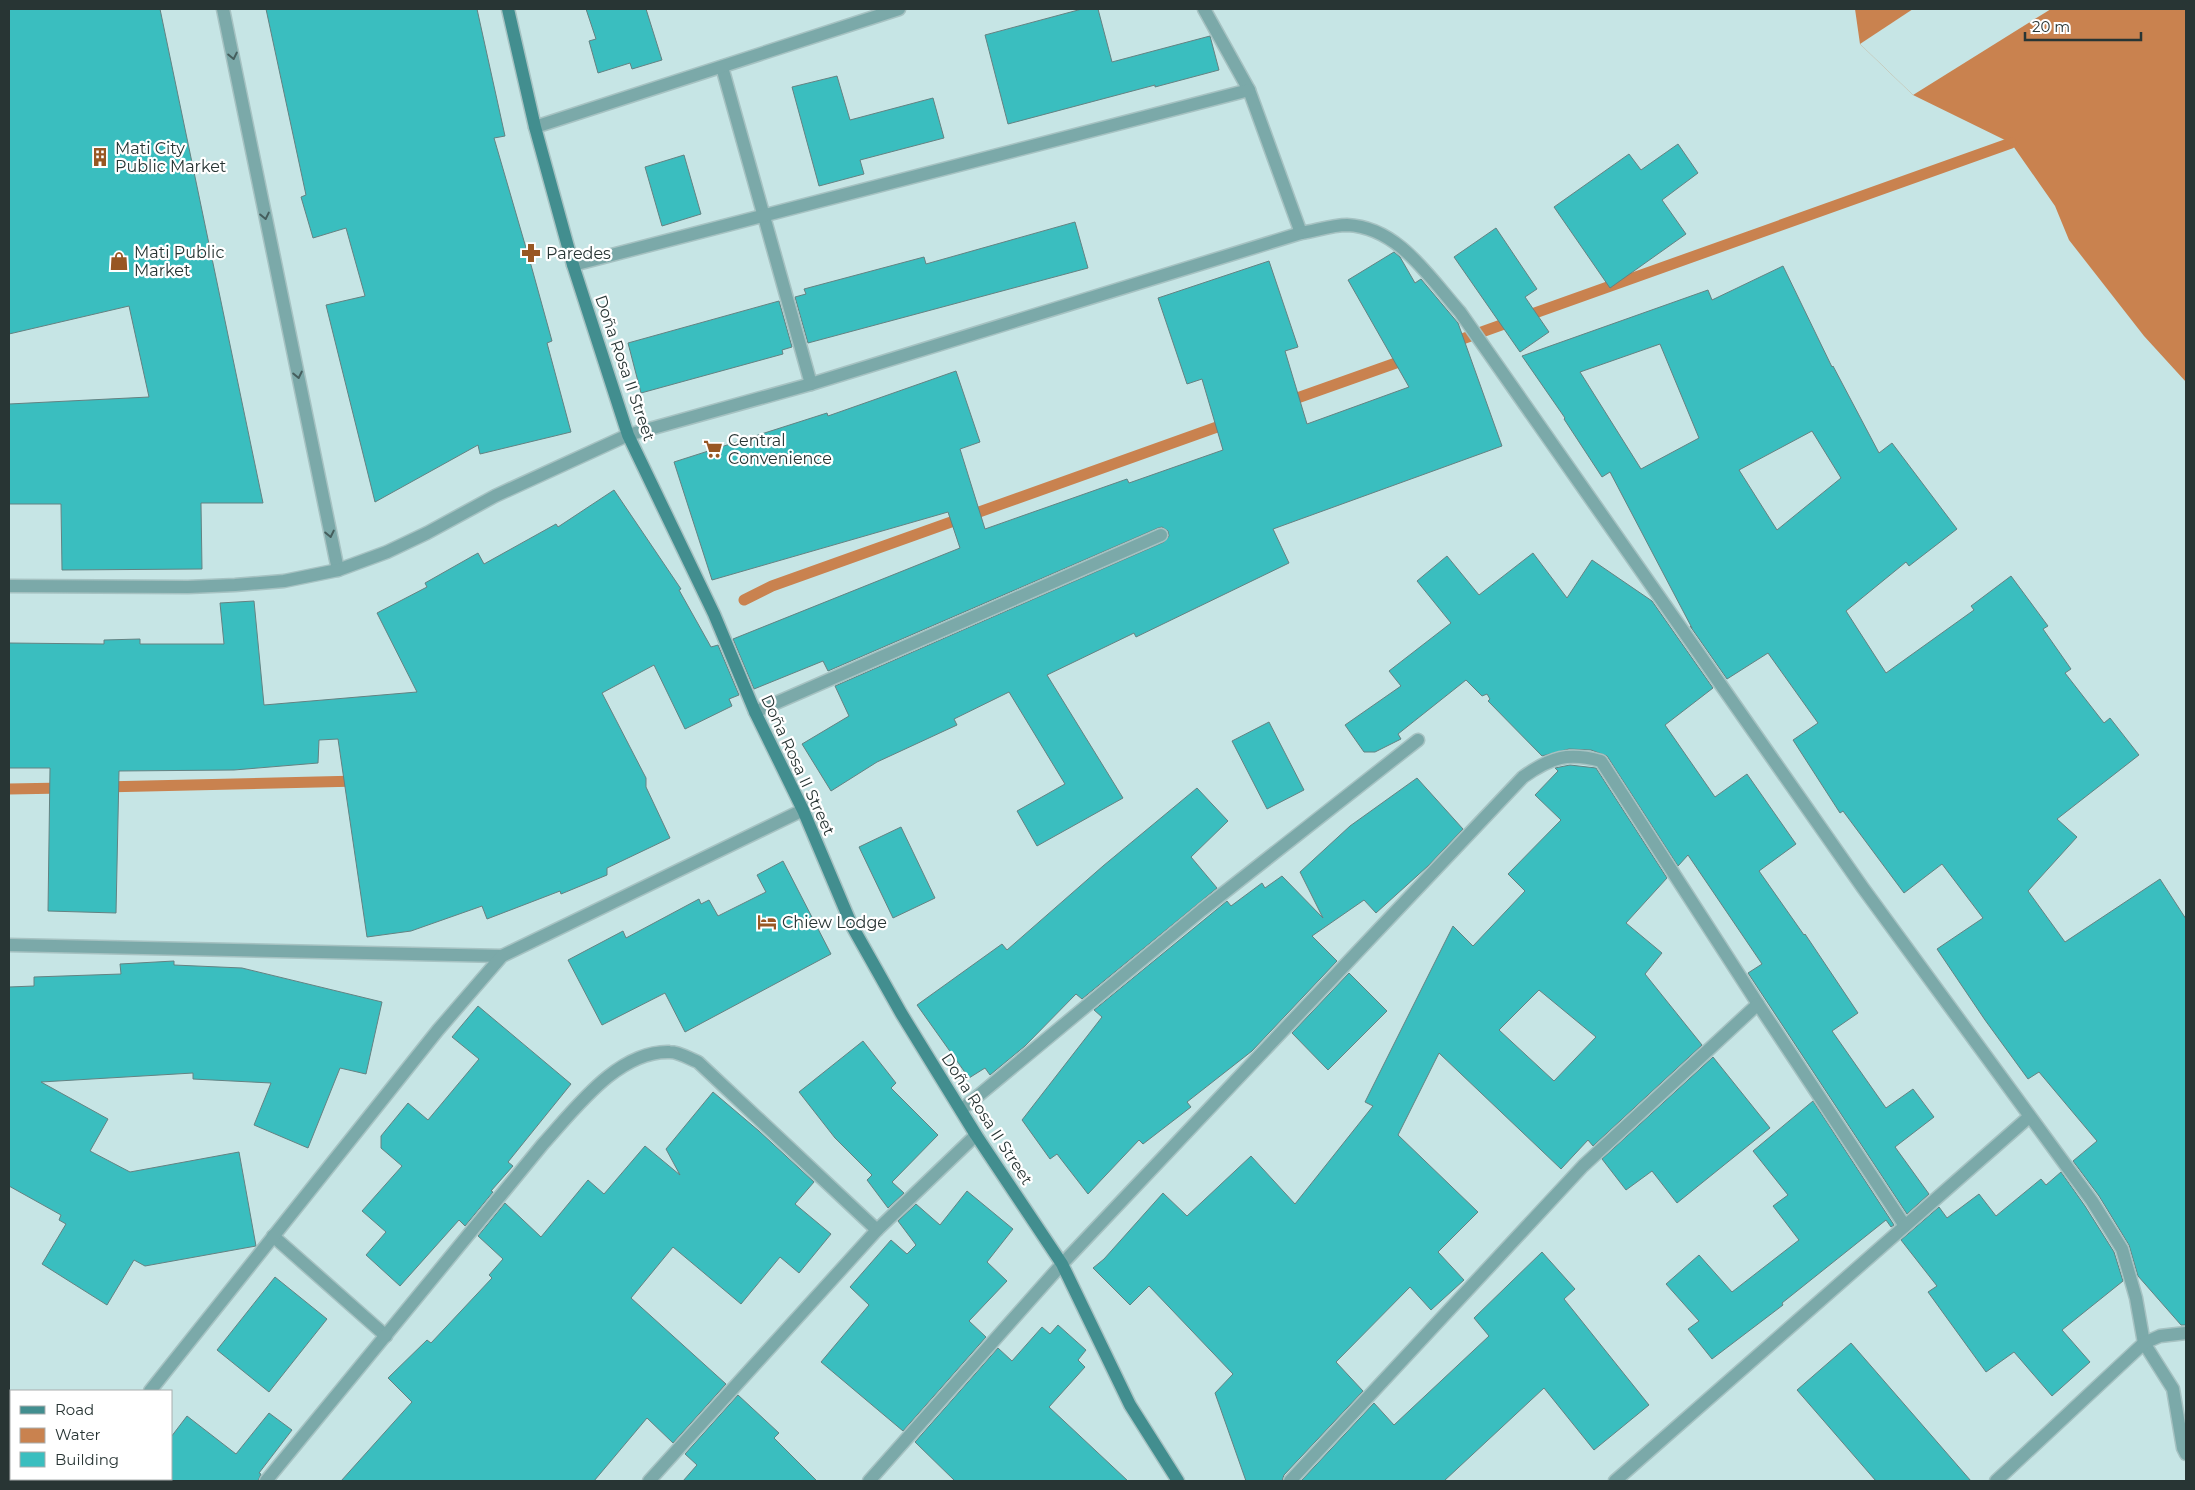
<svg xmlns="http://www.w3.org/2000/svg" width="2195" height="1490" font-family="Montserrat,sans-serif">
  <rect width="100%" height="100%" fill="#c6e5e5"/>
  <!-- water -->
  <polygon fill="#c9824f" points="1855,9 2186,9 2186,382 2144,336 2069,240 2055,206 2011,143 1913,95 1860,44"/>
  <!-- pier -->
  <polygon fill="#c6e5e5" points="1913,9 2051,9 1913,95 1860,44"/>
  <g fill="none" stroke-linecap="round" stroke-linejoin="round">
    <!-- stream -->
    <g stroke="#c9824f" stroke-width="11">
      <polyline points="1451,343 2011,143"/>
      <polyline points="1286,402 1410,358"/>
      <polyline points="744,600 772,586 1231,422"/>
      <polyline points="103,787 359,781"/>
      <polyline points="9,789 64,788"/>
    </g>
  </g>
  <!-- building -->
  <g fill="#3abebf" stroke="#648282" fill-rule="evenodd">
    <polygon points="9,9 160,9 263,503 201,503 202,569 62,570 61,504 9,504 9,404 149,397 129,306 9,334"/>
    <polygon points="266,9 477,9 505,136 494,138 531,265 552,341 547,343 571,432 480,454 478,445 375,502 326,305 365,296 346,228 313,238 301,197 306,195"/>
    <polygon points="586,9 646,9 662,60 632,69 630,63 598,73 589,41 596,39"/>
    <polygon points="1082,9 1098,9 1112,62 1210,36 1219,70 1155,87 1155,85 1008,124 985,35"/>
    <polygon points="837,76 850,120 933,98 944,138 860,160 864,174 819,186 792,87"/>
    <polygon points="1678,144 1698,173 1662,200 1686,234 1610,288 1554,207 1629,154 1641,170"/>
    <polygon points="684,155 701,214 662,226 645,167"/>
    <polygon points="1075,222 1088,268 808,343 795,297 806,294 804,289 924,257 926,264"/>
    <polygon points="1496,228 1537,289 1525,297 1549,332 1520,352 1454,257"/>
    <polygon points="1394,252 1400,257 1415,283 1421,279 1458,323 1502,446 1273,529 1289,563 1136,637 1134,633 1047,675 1123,798 1037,846 1017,811 1065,784 1009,692 954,719 957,725 877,762 831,791 802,744 849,716 835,686 1164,542 1169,536 1168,531 1162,527 1158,528 828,671 823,661 754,689 733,639 960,548 948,512 712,580 674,462 827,413 828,416 956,371 980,442 960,449 985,529 1127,479 1129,483 1223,450 1202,379 1187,384 1158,298 1269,261 1298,347 1285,351 1307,424 1409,387 1348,280"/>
    <path d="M1783,266L1832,367L1833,366L1879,453L1892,443L1957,529L1909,566L1906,562L1846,611L1886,673L1974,610L1971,606L2011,576L2048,626L2043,629L2071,669L2065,673L2104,723L2110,718L2139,755L2057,819L2077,837L2028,891L2065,942L2160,879L2186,919V1325H2181L2138,1276L2129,1245L2099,1196L2073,1161L2097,1141L2039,1072L2028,1079L1985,1020L1937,949L1983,918L1942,864L1904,893L1843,811L1840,813L1793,740L1818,723L1768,653L1727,679L1690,626L1692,628L1610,472L1602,477L1564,419L1565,418L1522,356L1708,290L1712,300ZM1660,344L1699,438L1641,469L1580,372ZM1812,431L1841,478L1777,530L1739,470Z"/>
    <polygon points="779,301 792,347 782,350 783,354 641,393 628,343"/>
    <polygon points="614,490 681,589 679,590 711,647 718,645 739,695 729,699 732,706 685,729 654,665 602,693 646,778 646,787 670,838 607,868 607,875 561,894 560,891 487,919 482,906 411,931 367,937 338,739 319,740 318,763 234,770 119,771 116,913 48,911 50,768 9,768 9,643 104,644 104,640 140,639 140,644 224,644 220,603 254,601 264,705 417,692 377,613 427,587 425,583 478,553 484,564 556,524 558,527"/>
    <polygon points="1533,553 1567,598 1592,560 1652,601 1713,688 1665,725 1715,797 1747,774 1796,844 1759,871 1804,935 1805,934 1858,1013 1832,1031 1886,1108 1913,1089 1934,1117 1895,1147 1929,1194 1907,1214 1748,973 1762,964 1688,855 1678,866 1607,756 1591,750 1569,749 1542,756 1488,701 1490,699 1487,694 1482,696 1466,680 1398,734 1401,739 1375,752 1364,752 1345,725 1401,686 1389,671 1451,623 1417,581 1447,556 1479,595"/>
    <polygon points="1269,722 1304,790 1267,809 1232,741"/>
    <path d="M1570,765L1596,768L1667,878L1626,923L1662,953L1645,974L1702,1045L1593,1146L1588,1140L1561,1169L1439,1053L1398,1135L1478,1212L1438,1252L1464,1280L1431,1310L1410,1287L1336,1362L1363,1391L1284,1475L1282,1481H1246L1215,1393L1233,1374L1149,1286L1130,1305L1093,1268L1104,1259L1163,1193L1187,1216L1251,1156L1295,1204L1373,1106L1365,1102L1453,926L1473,946L1525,891L1508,874L1561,820L1535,795L1558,771L1555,768ZM1539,990L1596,1037L1554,1081L1499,1030Z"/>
    <polygon points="1417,778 1463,829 1428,866 1376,913 1364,900 1312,936 1337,961 1252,1051 1187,1102 1191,1107 1143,1144 1139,1140 1088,1194 1057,1154 1050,1159 1022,1120 1102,1017 1094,1010 1227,901 1231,906 1262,883 1265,888 1282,876 1323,918 1300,872 1350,826"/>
    <polygon points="1197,788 1228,821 1191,857 1217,888 1082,999 1076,994 1025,1046 990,1075 985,1068 969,1078 917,1005 1002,944 1007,950 1103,866"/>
    <polygon points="901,827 935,898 893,918 859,847"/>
    <polygon points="783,861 831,954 685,1032 665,993 602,1025 568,960 623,931 626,938 699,899 701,904 709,900 718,916 766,892 757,875"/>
    <polygon points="174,961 174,965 242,968 382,1002 366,1074 340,1068 308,1148 254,1125 271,1083 193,1079 193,1073 41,1082 108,1119 90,1151 130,1172 239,1152 256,1246 145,1266 134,1260 107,1305 42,1264 66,1224 59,1220 61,1215 9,1186 9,987 34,986 34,977 121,974 120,964"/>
    <polygon points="1349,973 1387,1011 1328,1070 1292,1033"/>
    <polygon points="478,1006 571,1084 508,1162 513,1166 491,1191 493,1192 465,1226 459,1220 400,1286 366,1255 386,1232 362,1211 402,1166 381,1148 381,1136 408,1103 428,1120 479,1059 452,1037"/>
    <polygon points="863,1041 896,1083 891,1088 938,1135 892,1182 904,1193 888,1208 867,1180 872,1175 835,1138 799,1092"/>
    <polygon points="1713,1057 1770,1128 1677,1203 1652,1171 1626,1190 1602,1159"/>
    <polygon points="713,1092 759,1131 814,1182 795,1204 831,1234 799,1273 780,1257 741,1304 673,1247 631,1298 726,1384 673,1443 647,1418 594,1481 341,1481 412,1402 388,1378 427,1340 431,1343 492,1278 489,1275 503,1259 478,1236 505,1203 541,1237 588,1180 604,1194 645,1146 680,1175 666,1149"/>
    <polygon points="1813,1101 1894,1225 1891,1227 1886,1220 1782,1303 1783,1305 1712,1359 1688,1329 1699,1321 1666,1284 1699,1255 1732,1292 1799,1240 1773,1206 1788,1195 1753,1151"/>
    <polygon points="2061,1172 2085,1206 2114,1252 2123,1281 2062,1330 2090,1362 2052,1396 2014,1352 1986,1372 1928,1292 1937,1286 1901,1240 1939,1207 1947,1218 1979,1194 1996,1216 2041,1179 2046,1185"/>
    <polygon points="967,1191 1013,1229 987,1262 1007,1281 969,1321 986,1337 903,1431 821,1362 869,1305 850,1287 891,1240 907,1254 916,1245 898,1221 916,1204 940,1225"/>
    <polygon points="1542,1252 1575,1289 1564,1299 1649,1405 1594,1450 1544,1388 1444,1481 1301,1481 1374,1403 1394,1425 1489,1336 1474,1318"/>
    <polygon points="275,1277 327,1319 269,1392 217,1350"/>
    <polygon points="1058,1325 1086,1350 1078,1360 1085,1367 1049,1407 1128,1481 955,1481 915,1442 998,1348 1012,1361 1042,1327 1050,1334"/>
    <polygon points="1851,1343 1971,1481 1876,1481 1797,1390"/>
    <polygon points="738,1395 779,1433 774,1438 817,1481 683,1481 697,1465 685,1454"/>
    <polygon points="269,1413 292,1430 259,1473 261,1474 258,1481 171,1481 171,1437 187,1416 236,1454"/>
  </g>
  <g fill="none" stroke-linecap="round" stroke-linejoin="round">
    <!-- lane casing -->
    <g stroke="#a6c2c2" stroke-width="15">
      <polyline id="lane" points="755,712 1161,535"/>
    </g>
    <!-- street casing -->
    <g stroke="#a6c2c2" stroke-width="15">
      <g id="street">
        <polyline points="223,9 338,570"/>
        <polyline points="1204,9 1249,90 1301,233"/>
        <polyline points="722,67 811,384"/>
        <polyline points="535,127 899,9"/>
        <polyline points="573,265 1249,90"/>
        <path d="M9,586L188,587L235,585L284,581L338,570L387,552L427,533L495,496L628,435L811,384L1301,233C1315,231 1332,225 1347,225C1398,227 1429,277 1460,312L1863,888L2092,1201L2122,1249L2136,1298L2144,1343L2173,1389L2183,1448L2186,1454"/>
        <polyline points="9,945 502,956"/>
        <polyline points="961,1110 1202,910 1418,740"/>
        <polyline points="273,1236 386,1336"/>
        <polyline points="150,1391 438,1030 502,956 803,810"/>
        <polyline points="82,1481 84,1479"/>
        <path d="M266,1481L543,1144C575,1109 618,1050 670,1052C679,1052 690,1059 698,1062L877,1230"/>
        <polyline points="649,1481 877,1230 976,1135"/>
        <path d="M869,1481L1062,1264L1523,777C1551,757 1568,752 1601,761L1758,1004L1905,1226"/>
        <polyline points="1290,1481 1583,1166 1758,1004"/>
        <polyline points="1615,1481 2029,1117"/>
        <polyline points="1996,1481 2144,1343 2160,1336 2186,1333"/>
      </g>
    </g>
    <!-- secondary casing -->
    <g stroke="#a6c2c2" stroke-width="15">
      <polyline id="secondary" points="508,9 535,127 573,265 628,435 714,614 755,712 803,810 852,926 901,1013 976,1135 1062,1264 1130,1405 1178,1481"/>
    </g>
    <!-- lane -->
    <use href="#lane" stroke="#7ba9a9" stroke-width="12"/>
    <!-- street -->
    <use href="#street" stroke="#7ba9a9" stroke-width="12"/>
    <!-- secondary -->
    <use href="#secondary" stroke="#428e8f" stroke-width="12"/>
  </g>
  <!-- one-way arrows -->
  <defs><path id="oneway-chevron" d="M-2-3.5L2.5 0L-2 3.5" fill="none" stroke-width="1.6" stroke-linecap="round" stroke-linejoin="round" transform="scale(1.25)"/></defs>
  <g stroke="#455e5d">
    <use href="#oneway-chevron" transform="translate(233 56) rotate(78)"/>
    <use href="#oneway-chevron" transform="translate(265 216) rotate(78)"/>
    <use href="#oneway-chevron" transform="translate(298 375) rotate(78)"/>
    <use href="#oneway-chevron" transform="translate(330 534) rotate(78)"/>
  </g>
  <!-- icons -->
  <defs>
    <g id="building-bare" transform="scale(1.5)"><path d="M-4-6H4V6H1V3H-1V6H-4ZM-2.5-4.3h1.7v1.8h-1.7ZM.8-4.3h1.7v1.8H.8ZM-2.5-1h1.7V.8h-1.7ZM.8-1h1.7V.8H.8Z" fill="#985723" stroke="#fff" stroke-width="2.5" paint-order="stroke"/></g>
    <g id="pharmacy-bare" transform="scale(1.5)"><path d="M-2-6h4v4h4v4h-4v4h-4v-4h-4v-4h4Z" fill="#985723" stroke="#fff" stroke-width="2.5" paint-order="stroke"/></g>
    <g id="shop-bare" transform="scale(1.5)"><path d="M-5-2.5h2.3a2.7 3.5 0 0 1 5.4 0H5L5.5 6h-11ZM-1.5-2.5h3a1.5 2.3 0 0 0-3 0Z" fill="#985723" stroke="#fff" stroke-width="2.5" paint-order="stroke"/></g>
    <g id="supermarket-bare" transform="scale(1.5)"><path d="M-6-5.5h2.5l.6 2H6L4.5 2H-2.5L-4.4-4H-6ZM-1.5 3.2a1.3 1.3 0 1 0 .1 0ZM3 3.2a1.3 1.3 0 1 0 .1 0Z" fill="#985723" stroke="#fff" stroke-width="2.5" paint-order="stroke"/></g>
    <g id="hotel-bare" transform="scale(1.5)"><path d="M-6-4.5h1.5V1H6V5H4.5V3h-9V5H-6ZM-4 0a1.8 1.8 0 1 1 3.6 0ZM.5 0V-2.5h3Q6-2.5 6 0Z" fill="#985723" stroke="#fff" stroke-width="2.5" paint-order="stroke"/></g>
  </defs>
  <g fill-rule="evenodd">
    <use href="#building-bare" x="100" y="157"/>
    <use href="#pharmacy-bare" x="531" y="253"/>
    <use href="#shop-bare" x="119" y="261"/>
    <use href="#supermarket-bare" x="713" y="449"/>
    <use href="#hotel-bare" x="767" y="922"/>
  </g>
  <g text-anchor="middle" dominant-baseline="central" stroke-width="4.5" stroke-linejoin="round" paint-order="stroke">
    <!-- poi labels -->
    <g font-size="16" fill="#283534" stroke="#fff" text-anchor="start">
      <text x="115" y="148">Mati City<tspan x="115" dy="18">Public Market</tspan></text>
      <text x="134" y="252">Mati Public<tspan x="134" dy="18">Market</tspan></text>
      <text x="546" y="253">Paredes</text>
      <text x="728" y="440">Central<tspan x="728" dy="18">Convenience</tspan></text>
      <text x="782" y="922">Chiew Lodge</text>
    </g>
    <!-- street labels -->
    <g font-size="16" fill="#283534" stroke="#fff">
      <text transform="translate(625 368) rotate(71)">Doña Rosa II Street</text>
      <text transform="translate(798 765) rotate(65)">Doña Rosa II Street</text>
      <text transform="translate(987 1119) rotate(57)">Doña Rosa II Street</text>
    </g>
  </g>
  <!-- border -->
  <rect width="2195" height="1490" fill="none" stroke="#283534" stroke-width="20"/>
  <!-- legend -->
  <rect x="10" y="1390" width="162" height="90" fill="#ffffff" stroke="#a9aeae"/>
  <rect x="20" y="1406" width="25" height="8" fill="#428e8f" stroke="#a9aeae"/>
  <text x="55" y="1415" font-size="15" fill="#283534">Road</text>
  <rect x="20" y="1428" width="25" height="15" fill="#c9824f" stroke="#a9aeae"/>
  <text x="55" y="1440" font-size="15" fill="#283534">Water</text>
  <rect x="20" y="1452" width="25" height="15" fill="#3abebf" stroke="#a9aeae"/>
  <text x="55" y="1465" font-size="15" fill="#283534">Building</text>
  <!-- scale -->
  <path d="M2025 32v8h116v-8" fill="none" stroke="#283534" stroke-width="2.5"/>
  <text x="2032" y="32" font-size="15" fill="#283534" stroke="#ffffff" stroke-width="4" paint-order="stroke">20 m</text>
</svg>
